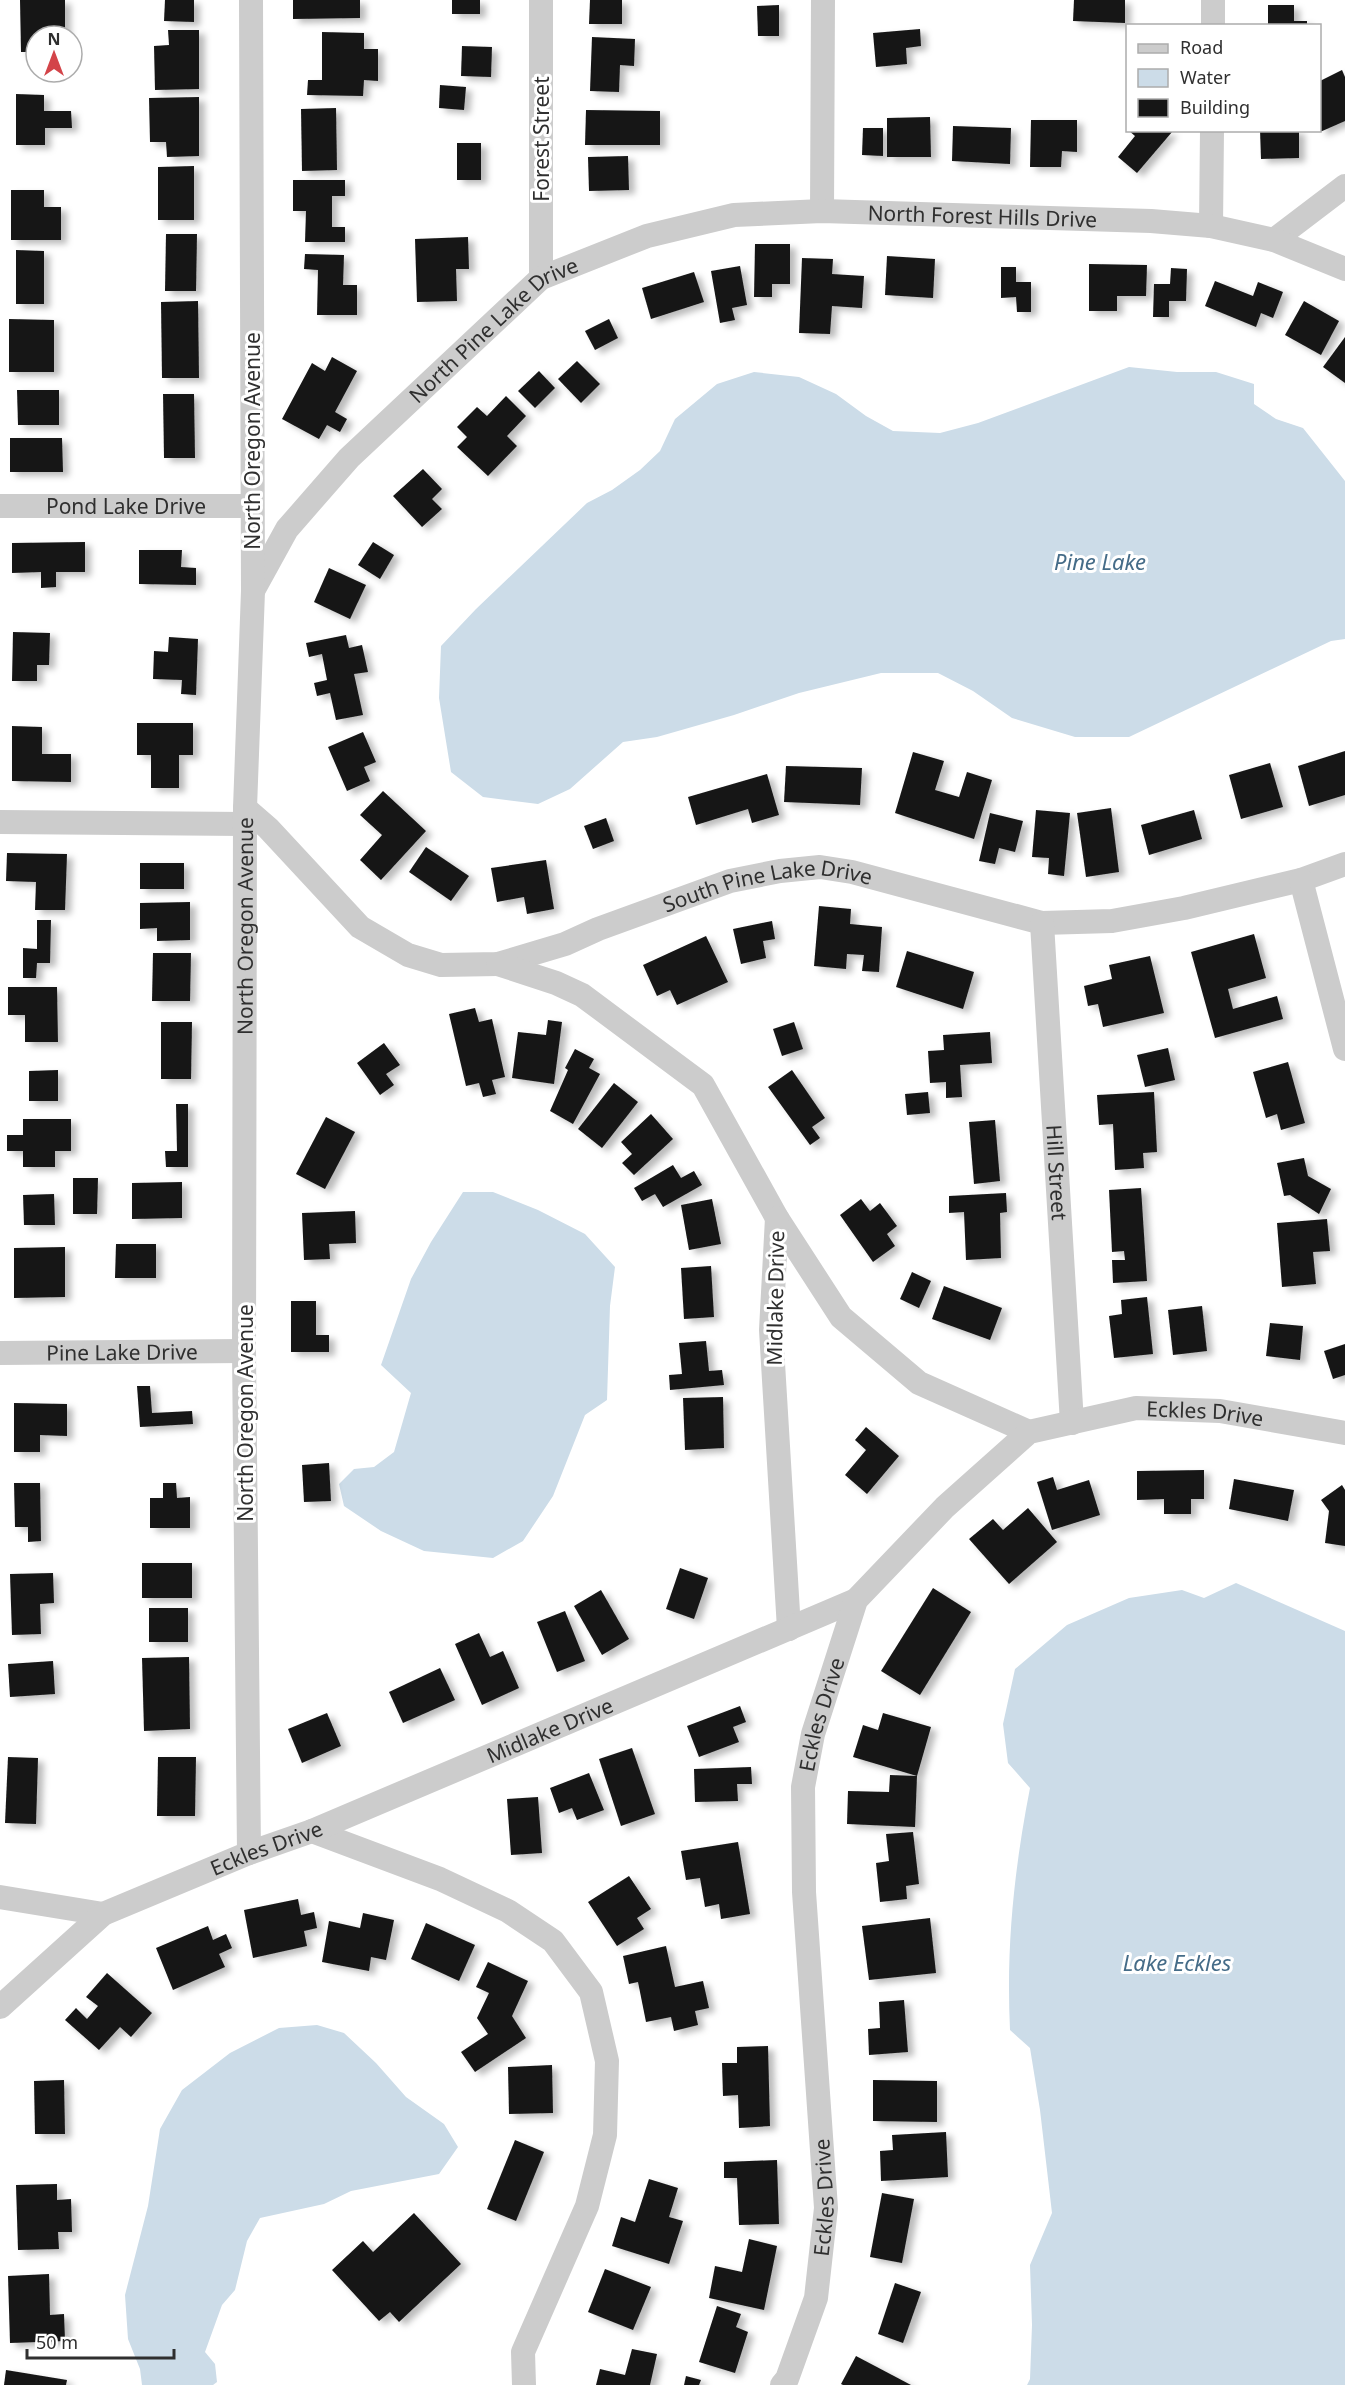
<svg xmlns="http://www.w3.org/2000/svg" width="1345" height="2385" font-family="'Noto Sans',sans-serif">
  <defs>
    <filter id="shadow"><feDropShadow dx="6" dy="4" stdDeviation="3" flood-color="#0004"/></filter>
  </defs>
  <rect width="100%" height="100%" fill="#fff"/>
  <!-- water -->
  <g fill="#ccdce8">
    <polygon points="1129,367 1177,372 1216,372 1254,384 1254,404 1276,419 1303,428 1345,481 1345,639 1331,641 1129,737 1075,737 1012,718 973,691 938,673 881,673 799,693 734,715 657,737 623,742 570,789 538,804 483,797 451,772 439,698 441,646 476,609 587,503 612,490 640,470 660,451 675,419 717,384 754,372 799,377 836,394 866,416 893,431 940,433 978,423"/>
    <polygon points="463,1192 493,1192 538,1210 585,1234 615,1267 610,1306 607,1400 585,1415 553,1496 523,1541 493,1558 424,1551 381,1531 344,1506 339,1484 354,1469 374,1467 394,1452 411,1393 381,1365 411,1279 431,1242"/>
    <path d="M1236,1583L1345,1631V2385H1027L1030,2379L1032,2325L1030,2265L1052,2213L1040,2110L1030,2048L1010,2030C1006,1947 1014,1870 1030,1788L1008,1763L1003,1724L1015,1669L1067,1625L1129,1598L1182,1590L1204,1598Z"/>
    <polygon points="317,2025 344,2033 376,2063 406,2097 444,2124 458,2147 439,2174 351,2191 324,2204 260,2218 247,2241 235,2290 222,2305 205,2352 215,2364 217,2382 213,2385 142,2385 140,2369 128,2339 125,2295 148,2206 160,2129 182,2090 230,2053 279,2028"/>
  </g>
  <!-- building -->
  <g fill="#161616" filter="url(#shadow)">
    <polygon points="20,0 65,0 65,36 36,36 36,52 21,52"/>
    <polygon points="165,0 194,0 194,22 164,21"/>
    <polygon points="293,0 360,0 360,18 293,19"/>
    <rect x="452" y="0" width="28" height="14"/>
    <polygon points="590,0 622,0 622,24 589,24"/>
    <polygon points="1074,0 1125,0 1125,23 1073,21"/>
    <polygon points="779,5 779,36 758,36 757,6"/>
    <polygon points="1268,5 1294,5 1294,21 1307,21 1307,26 1268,26"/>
    <polygon points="920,29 921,46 906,48 907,64 876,67 873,33"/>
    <polygon points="168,30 199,30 199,89 155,90 154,46 169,45"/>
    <polygon points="322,32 364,33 364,49 378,49 378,81 364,80 363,96 307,95 308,80 322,80"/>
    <polygon points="592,37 635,39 634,66 620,65 619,92 590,91"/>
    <polygon points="462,46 492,47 491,77 461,76"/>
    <polygon points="1342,70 1345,77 1345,121 1320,132 1320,81"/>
    <polygon points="440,85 466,87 464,110 439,108"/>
    <polygon points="16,94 44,95 44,111 71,111 72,128 45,128 45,145 16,145"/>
    <polygon points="199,97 199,156 167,157 166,142 150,142 149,98"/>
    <polygon points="336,108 337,170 302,171 301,109"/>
    <polygon points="586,110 660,111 660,145 585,145"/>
    <polygon points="930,117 931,157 887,157 887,118"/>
    <polygon points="1031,120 1077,120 1077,152 1062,151 1061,167 1030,167"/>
    <polygon points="953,126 1011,128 1010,164 952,161"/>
    <polygon points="863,128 883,128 883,156 862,155"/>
    <polygon points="1128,130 1172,132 1137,173 1118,157 1135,136"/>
    <polygon points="1260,130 1299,130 1299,158 1261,159"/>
    <rect x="457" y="143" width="24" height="37"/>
    <polygon points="628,156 629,190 589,191 588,157"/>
    <polygon points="194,166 194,220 158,220 158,167"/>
    <polygon points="293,180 345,180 345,196 332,196 332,227 345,227 345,242 305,242 306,211 293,211"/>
    <polygon points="11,190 44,190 44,207 61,207 61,240 11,240"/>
    <polygon points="166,234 197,234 196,291 165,291"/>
    <polygon points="468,237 469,269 456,269 457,301 417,302 415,239"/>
    <polygon points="755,244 790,244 790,284 772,284 772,297 754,297"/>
    <polygon points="16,250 44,251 44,304 16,304"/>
    <polygon points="305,254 344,255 343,285 357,285 357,315 317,315 318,270 304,269"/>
    <polygon points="887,256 935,259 933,298 885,295"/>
    <polygon points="802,258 833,259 832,274 864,276 862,308 832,306 830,334 799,333"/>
    <polygon points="1089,264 1147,265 1146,296 1117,296 1117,311 1089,311"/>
    <polygon points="740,266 747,305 732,308 735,320 720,323 711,271"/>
    <polygon points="1001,267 1016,267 1016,282 1031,282 1031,312 1017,312 1016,297 1001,298"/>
    <polygon points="1171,268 1187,269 1186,301 1169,301 1169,317 1153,317 1154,284 1170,284"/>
    <polygon points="694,272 704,302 651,319 642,288"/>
    <polygon points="1215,281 1253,296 1258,282 1283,292 1273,318 1261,313 1256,327 1205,306"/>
    <polygon points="198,301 199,378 162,378 161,302"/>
    <polygon points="1304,301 1339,321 1321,355 1285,335"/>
    <polygon points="9,319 54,320 54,372 9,372"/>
    <polygon points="609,319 618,338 595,350 585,331"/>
    <polygon points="1345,337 1345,383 1323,367"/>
    <polygon points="332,357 357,371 335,412 347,419 340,432 327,425 319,439 282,419 312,363 325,371"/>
    <polygon points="577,361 600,384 581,403 558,379"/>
    <polygon points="539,371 555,388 535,408 518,391"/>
    <polygon points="17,390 59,390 59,425 18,425"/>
    <polygon points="163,394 194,394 195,458 164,458"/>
    <polygon points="506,396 526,416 507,436 517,446 488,476 457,447 467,437 457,427 477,407 487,416"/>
    <polygon points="10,438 62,438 63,472 10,472"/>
    <polygon points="423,469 442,489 432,499 442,509 422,527 393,496"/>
    <polygon points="85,542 85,572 56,572 56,587 41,588 41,572 12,573 12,543"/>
    <polygon points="373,542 394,555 380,579 358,565"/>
    <polygon points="139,550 182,550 181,567 196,568 196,585 139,584"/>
    <polygon points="329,568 366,585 350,619 314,602"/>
    <polygon points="13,632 50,633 49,665 37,665 37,681 12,681"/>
    <polygon points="346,635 349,648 362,645 368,672 354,674 363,715 336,720 330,693 317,696 314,683 327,680 322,654 309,657 306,643"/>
    <polygon points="169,637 198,639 196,695 181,694 182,680 153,679 154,651 168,652"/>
    <polygon points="137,723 193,723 193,755 179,755 179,788 151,788 151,755 137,755"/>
    <polygon points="12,726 42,727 42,754 71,754 71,782 12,781"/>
    <polygon points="363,732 376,762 364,767 370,781 347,791 328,747"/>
    <polygon points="1345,751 1345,795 1309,806 1298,766"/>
    <polygon points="913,752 944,761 935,790 959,797 967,772 992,780 974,839 895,813"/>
    <polygon points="1270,763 1283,807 1241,819 1229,775"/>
    <polygon points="786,766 862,768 860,805 784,802"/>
    <polygon points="767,774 779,815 752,823 748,809 696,825 688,797"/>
    <polygon points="383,791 426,831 381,880 360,860 382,835 360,815"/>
    <polygon points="1111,808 1119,872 1086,877 1077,813"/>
    <polygon points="1036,810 1070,813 1064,876 1048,874 1049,858 1032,857"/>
    <polygon points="1194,810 1202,839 1149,855 1141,825"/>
    <polygon points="990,813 1023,821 1015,852 999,848 995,864 979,861"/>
    <polygon points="606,818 614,841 593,849 584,826"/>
    <polygon points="426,847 469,876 451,901 409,872"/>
    <polygon points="7,853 67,854 65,910 35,910 36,882 6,881"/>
    <polygon points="546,860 554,909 527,914 524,897 497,902 491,868"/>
    <rect x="140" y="863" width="44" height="26"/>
    <polygon points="190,902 190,940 157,941 157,928 140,929 140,903"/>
    <polygon points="819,906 851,909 850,924 882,927 879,972 862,971 864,955 847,954 846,969 814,966"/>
    <polygon points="37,920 51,920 50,963 37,963 36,978 23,978 23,948 37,949"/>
    <polygon points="772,921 775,939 763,941 766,958 741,964 733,929"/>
    <polygon points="1254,934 1266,978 1228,989 1233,1009 1277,996 1283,1019 1215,1038 1191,952"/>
    <polygon points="706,936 728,982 677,1005 670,990 657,996 643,965"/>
    <polygon points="907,951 974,972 963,1009 896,987"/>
    <polygon points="153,953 191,953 190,1001 152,1001"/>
    <polygon points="1150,956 1164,1013 1103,1027 1098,1004 1088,1006 1084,986 1112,979 1109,965"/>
    <polygon points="8,987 57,987 58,1042 25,1042 25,1015 8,1015"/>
    <polygon points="475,1008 479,1022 492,1019 505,1077 492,1080 496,1094 483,1097 479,1083 466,1086 449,1014"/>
    <polygon points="548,1020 562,1022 554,1084 512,1078 518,1032 546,1035"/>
    <polygon points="161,1022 192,1022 191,1079 161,1079"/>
    <polygon points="794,1022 803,1049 782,1056 773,1029"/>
    <polygon points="990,1032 992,1063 960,1065 962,1097 946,1098 946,1082 930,1083 928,1051 944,1050 943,1035"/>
    <polygon points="384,1043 400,1065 386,1074 394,1085 380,1095 357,1063"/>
    <polygon points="1168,1048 1175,1080 1145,1087 1137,1055"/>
    <polygon points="575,1049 594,1059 589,1068 600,1074 573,1124 550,1111 568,1070 565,1068"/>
    <polygon points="1288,1062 1305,1123 1281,1130 1277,1114 1266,1118 1253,1072"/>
    <polygon points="58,1070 58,1101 29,1101 29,1071"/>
    <polygon points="792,1070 825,1118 812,1127 820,1138 810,1145 768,1087"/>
    <polygon points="614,1083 638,1102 602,1148 578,1129"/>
    <polygon points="928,1092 930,1113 907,1115 905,1094"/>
    <polygon points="1154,1092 1157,1152 1143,1153 1144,1168 1115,1170 1113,1124 1099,1125 1097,1095"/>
    <polygon points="176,1104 188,1104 188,1167 166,1167 165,1151 177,1151"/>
    <polygon points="651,1114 673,1139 634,1175 622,1163 632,1154 621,1142"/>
    <polygon points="326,1117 355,1132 325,1189 296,1174"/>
    <polygon points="23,1119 71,1119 71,1151 55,1151 55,1167 23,1167 23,1151 7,1151 7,1135 23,1135"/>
    <polygon points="995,1120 1000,1181 974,1184 969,1122"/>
    <polygon points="1304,1158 1308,1176 1331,1189 1319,1214 1290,1195 1284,1196 1277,1163"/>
    <polygon points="673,1165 681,1178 694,1171 702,1185 663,1207 655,1194 642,1201 634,1188"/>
    <polygon points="73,1178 98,1178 97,1214 73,1214"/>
    <polygon points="182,1182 182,1218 132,1219 132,1183"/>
    <polygon points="1141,1188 1147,1281 1113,1283 1112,1260 1125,1260 1124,1251 1112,1252 1109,1190"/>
    <polygon points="1006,1193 1007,1212 1000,1213 1001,1258 966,1260 964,1212 949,1213 949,1196"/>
    <polygon points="54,1194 55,1225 24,1225 23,1195"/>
    <polygon points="712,1199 721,1244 689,1250 681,1205"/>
    <polygon points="861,1199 870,1211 880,1203 897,1226 887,1234 895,1246 873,1262 840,1215"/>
    <polygon points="355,1211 356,1243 329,1244 330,1259 304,1260 302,1213"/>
    <polygon points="1327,1219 1330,1251 1313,1252 1316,1284 1282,1287 1277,1223"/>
    <polygon points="116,1244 156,1244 156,1278 115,1278"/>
    <polygon points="65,1247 65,1297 14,1298 14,1248"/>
    <polygon points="711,1266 714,1317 684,1319 681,1268"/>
    <polygon points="912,1272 931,1281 919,1308 900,1299"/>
    <polygon points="944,1286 1002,1308 990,1340 932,1319"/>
    <polygon points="1147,1297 1153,1354 1114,1358 1109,1316 1122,1314 1121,1300"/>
    <polygon points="291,1301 316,1301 316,1335 329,1335 329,1352 291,1352"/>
    <polygon points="1202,1306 1207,1351 1173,1355 1168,1310"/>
    <polygon points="1270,1323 1303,1326 1300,1360 1266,1356"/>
    <polygon points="706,1341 709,1371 722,1370 724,1385 670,1390 669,1375 682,1374 679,1343"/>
    <polygon points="1345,1344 1345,1375 1333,1379 1324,1351"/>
    <polygon points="137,1386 150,1386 152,1413 192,1411 193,1424 140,1427"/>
    <polygon points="723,1397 724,1448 685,1450 683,1398"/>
    <polygon points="14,1403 67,1404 67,1436 40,1435 40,1452 14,1452"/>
    <polygon points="866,1427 899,1456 867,1494 845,1475 866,1450 855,1440"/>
    <polygon points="329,1463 331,1501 304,1502 302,1465"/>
    <polygon points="1204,1470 1204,1499 1191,1499 1191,1514 1164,1514 1164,1499 1137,1500 1137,1471"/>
    <polygon points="1053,1477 1057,1490 1089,1480 1100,1515 1052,1530 1037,1482"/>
    <polygon points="1234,1479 1294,1490 1288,1521 1229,1509"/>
    <polygon points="14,1483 40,1483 41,1541 28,1542 28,1527 15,1527"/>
    <polygon points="163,1483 176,1483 177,1498 190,1497 190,1528 150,1528 150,1498 163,1498"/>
    <polygon points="1342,1485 1345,1490 1345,1546 1325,1543 1329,1511 1321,1500"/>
    <polygon points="1028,1508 1057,1542 1009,1584 969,1539 993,1519 1003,1530"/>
    <rect x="142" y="1563" width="50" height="35"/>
    <polygon points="680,1568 708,1578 694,1619 666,1609"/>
    <polygon points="53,1573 54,1603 40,1604 41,1634 12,1635 10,1574"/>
    <polygon points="933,1588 971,1612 920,1695 881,1671"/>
    <polygon points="601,1590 629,1639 602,1655 574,1606"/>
    <rect x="149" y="1608" width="39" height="34"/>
    <polygon points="565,1611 585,1661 557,1672 537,1622"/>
    <polygon points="479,1633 490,1657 503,1651 519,1688 482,1705 455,1644"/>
    <polygon points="189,1657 190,1729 144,1731 142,1658"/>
    <polygon points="53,1661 55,1694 10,1697 8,1664"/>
    <polygon points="440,1668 455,1700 403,1723 389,1692"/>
    <polygon points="740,1706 746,1722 733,1727 739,1742 699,1757 687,1726"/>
    <polygon points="327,1713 341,1746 302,1763 288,1729"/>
    <polygon points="883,1713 931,1727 917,1776 853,1757 863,1725 878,1730"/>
    <polygon points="632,1748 655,1814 621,1826 599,1759"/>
    <polygon points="8,1757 38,1758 36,1824 5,1823"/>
    <polygon points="158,1757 196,1757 195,1816 157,1816"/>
    <polygon points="751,1767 752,1784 737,1784 738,1801 695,1802 694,1769"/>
    <polygon points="589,1773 604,1810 577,1820 572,1808 559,1813 550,1788"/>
    <polygon points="890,1775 917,1776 915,1827 847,1824 848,1791 889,1792"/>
    <polygon points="538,1797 542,1853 511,1855 507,1799"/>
    <polygon points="913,1832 919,1884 906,1886 907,1899 880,1902 876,1863 889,1861 886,1834"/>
    <polygon points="738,1842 750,1914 721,1919 719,1904 705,1907 700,1878 686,1880 681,1851"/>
    <polygon points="629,1876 651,1909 637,1918 644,1929 617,1946 588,1902"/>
    <polygon points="298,1899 301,1915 314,1912 317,1928 304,1931 307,1946 253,1958 244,1910"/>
    <polygon points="363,1913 394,1920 386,1960 371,1957 369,1971 322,1962 329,1921 360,1928"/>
    <polygon points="930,1918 936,1973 869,1980 862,1926"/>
    <polygon points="426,1923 475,1945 459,1981 411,1959"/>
    <polygon points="208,1926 213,1940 226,1934 232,1948 219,1954 225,1967 173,1990 156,1948"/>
    <polygon points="666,1946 675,1987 703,1981 709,2008 695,2011 698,2025 674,2031 671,2017 646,2022 638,1982 629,1984 623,1956"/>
    <polygon points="488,1962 528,1981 512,2016 526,2038 475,2072 461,2052 488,2034 477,2018 489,1993 476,1987"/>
    <polygon points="107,1973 152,2013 131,2037 120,2027 99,2050 65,2020 76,2008 87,2019 98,2006 86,1997"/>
    <polygon points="904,2000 908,2052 869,2055 868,2029 880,2028 879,2002"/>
    <polygon points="768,2046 770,2126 739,2128 738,2095 723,2096 722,2063 737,2063 737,2047"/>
    <polygon points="552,2065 553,2113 509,2114 508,2067"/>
    <polygon points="64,2080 65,2134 35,2134 34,2081"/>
    <polygon points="873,2080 937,2081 937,2122 873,2121"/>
    <polygon points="946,2132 948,2177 881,2181 880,2151 893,2150 892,2135"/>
    <polygon points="515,2140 544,2152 516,2221 487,2209"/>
    <polygon points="777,2160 779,2224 739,2225 737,2178 724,2178 724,2162"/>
    <polygon points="649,2179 678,2188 669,2217 683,2221 669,2264 612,2246 621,2217 635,2222"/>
    <polygon points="57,2184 57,2200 71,2199 72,2232 58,2232 59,2249 18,2250 16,2185"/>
    <polygon points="882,2193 914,2199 902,2263 870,2257"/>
    <polygon points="414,2213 461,2264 399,2322 390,2312 379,2321 332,2270 363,2241 373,2252"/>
    <polygon points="749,2239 777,2246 764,2310 709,2298 715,2266 742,2272"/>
    <polygon points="605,2269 651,2287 633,2330 588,2312"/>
    <polygon points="49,2274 50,2315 64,2314 65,2341 10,2343 8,2276"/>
    <polygon points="895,2283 921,2292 903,2343 878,2334"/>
    <polygon points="717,2306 741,2314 736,2327 748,2332 735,2373 699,2362"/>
    <polygon points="632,2349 657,2354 650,2385 596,2385 600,2369 625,2375"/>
    <polygon points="856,2356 911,2385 843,2385 841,2384"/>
    <polygon points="6,2370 67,2380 66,2385 4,2385"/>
    <polygon points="686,2376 701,2380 699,2385 684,2385"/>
  </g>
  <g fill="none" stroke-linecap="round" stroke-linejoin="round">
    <!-- street -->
    <g stroke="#ccc" stroke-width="24">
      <polyline points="1213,26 1213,0"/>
      <polyline points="822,211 823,0"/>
      <polyline points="1211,226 1212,130"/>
      <polyline points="1274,240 1345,186"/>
      <polyline points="541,278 541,0"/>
      <path id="s1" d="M0,506H252"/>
      <path id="s2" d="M254,589L287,529L349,458L541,278L647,236L734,215L822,211L1151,221L1211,226L1274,240L1345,269"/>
      <path id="s3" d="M245,808L268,828L360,927L408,955L441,965L498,964L565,944L598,929L730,881L780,871L820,867L852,872L1042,923L1112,921L1184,908L1301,880L1345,864"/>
      <polyline points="0,822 245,824"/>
      <polyline points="1301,880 1345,1049"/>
      <path id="s4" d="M1042,923L1072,1423"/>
      <polyline points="498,964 556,983 582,995 703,1085 777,1218 841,1317 919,1383 1029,1432"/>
      <polyline points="777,1218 771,1330 789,1629"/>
      <path id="s5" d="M0,1353L244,1351"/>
      <polyline points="312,1831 440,1879 508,1911 553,1941 591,1992 607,2061 605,2135 587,2206 523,2352 524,2385"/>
      <path id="s6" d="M249,1853L244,1351L245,808L253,591L251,0"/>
      <polyline points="0,1897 103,1914"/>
      <path id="s7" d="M0,2007L103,1914L249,1853L312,1831L856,1600"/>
      <path id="s8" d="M782,2385L787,2379L816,2298L826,2208L804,1892L803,1787L813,1734L856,1600L945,1507L1029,1432L1136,1408L1220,1411L1345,1433"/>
    </g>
  </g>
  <g text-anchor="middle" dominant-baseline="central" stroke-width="6" stroke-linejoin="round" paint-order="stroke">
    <!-- street labels -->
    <g font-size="21" fill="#2f2f2f" stroke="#fff">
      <text transform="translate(541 139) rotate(-90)">Forest Street</text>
      <text stroke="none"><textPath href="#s2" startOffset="878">North Forest Hills Drive</textPath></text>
      <text stroke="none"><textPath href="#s2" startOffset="357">North Pine Lake Drive</textPath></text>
      <text transform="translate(252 441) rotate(-90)">North Oregon Avenue</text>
      <text stroke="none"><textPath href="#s1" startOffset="126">Pond Lake Drive</textPath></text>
      <text stroke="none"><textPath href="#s3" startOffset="596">South Pine Lake Drive</textPath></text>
      <text stroke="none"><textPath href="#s6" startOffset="927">North Oregon Avenue</textPath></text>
      <text stroke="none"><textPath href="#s4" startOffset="250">Hill Street</textPath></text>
      <text transform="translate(775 1298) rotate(-89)">Midlake Drive</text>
      <text stroke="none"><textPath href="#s5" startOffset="122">Pine Lake Drive</textPath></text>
      <text transform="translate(245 1413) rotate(-90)">North Oregon Avenue</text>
      <text stroke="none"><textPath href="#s8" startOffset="1221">Eckles Drive</textPath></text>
      <text stroke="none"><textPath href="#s8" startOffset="681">Eckles Drive</textPath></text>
      <text stroke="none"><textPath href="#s7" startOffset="622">Midlake Drive</textPath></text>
      <text stroke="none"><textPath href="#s7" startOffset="315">Eckles Drive</textPath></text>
      <text stroke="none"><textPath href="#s8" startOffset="195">Eckles Drive</textPath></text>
    </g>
    <!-- water labels -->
    <g font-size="22" font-style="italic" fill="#456c88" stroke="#fff">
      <text x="1100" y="561">Pine Lake</text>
      <text x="1177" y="1962">Lake Eckles</text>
    </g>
  </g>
  <!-- legend -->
  <rect x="1126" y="24" width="195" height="108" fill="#ffffff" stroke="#acacac" stroke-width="1.5"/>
  <rect x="1138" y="44" width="30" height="9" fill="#cccccc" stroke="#acacac" stroke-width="1.5"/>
  <text x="1180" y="54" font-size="18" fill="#2f2f2f">Road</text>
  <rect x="1138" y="69" width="30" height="18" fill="#ccdce8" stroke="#acacac" stroke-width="1.5"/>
  <text x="1180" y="84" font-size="18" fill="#2f2f2f">Water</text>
  <rect x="1138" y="99" width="30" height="18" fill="#161616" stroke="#acacac" stroke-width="1.5"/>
  <text x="1180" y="114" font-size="18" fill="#2f2f2f">Building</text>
  <!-- north arrow -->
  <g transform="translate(54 54)"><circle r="28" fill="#ffffff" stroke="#acacac" stroke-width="1.5"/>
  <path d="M0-4.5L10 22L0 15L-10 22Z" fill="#d34449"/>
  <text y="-9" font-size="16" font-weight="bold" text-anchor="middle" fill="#2f2f2f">N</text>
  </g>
  <!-- scale -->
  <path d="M27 2349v9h147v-9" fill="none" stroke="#2f2f2f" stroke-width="3"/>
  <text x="36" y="2349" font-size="18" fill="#2f2f2f" stroke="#ffffff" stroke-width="4.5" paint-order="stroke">50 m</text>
</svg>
